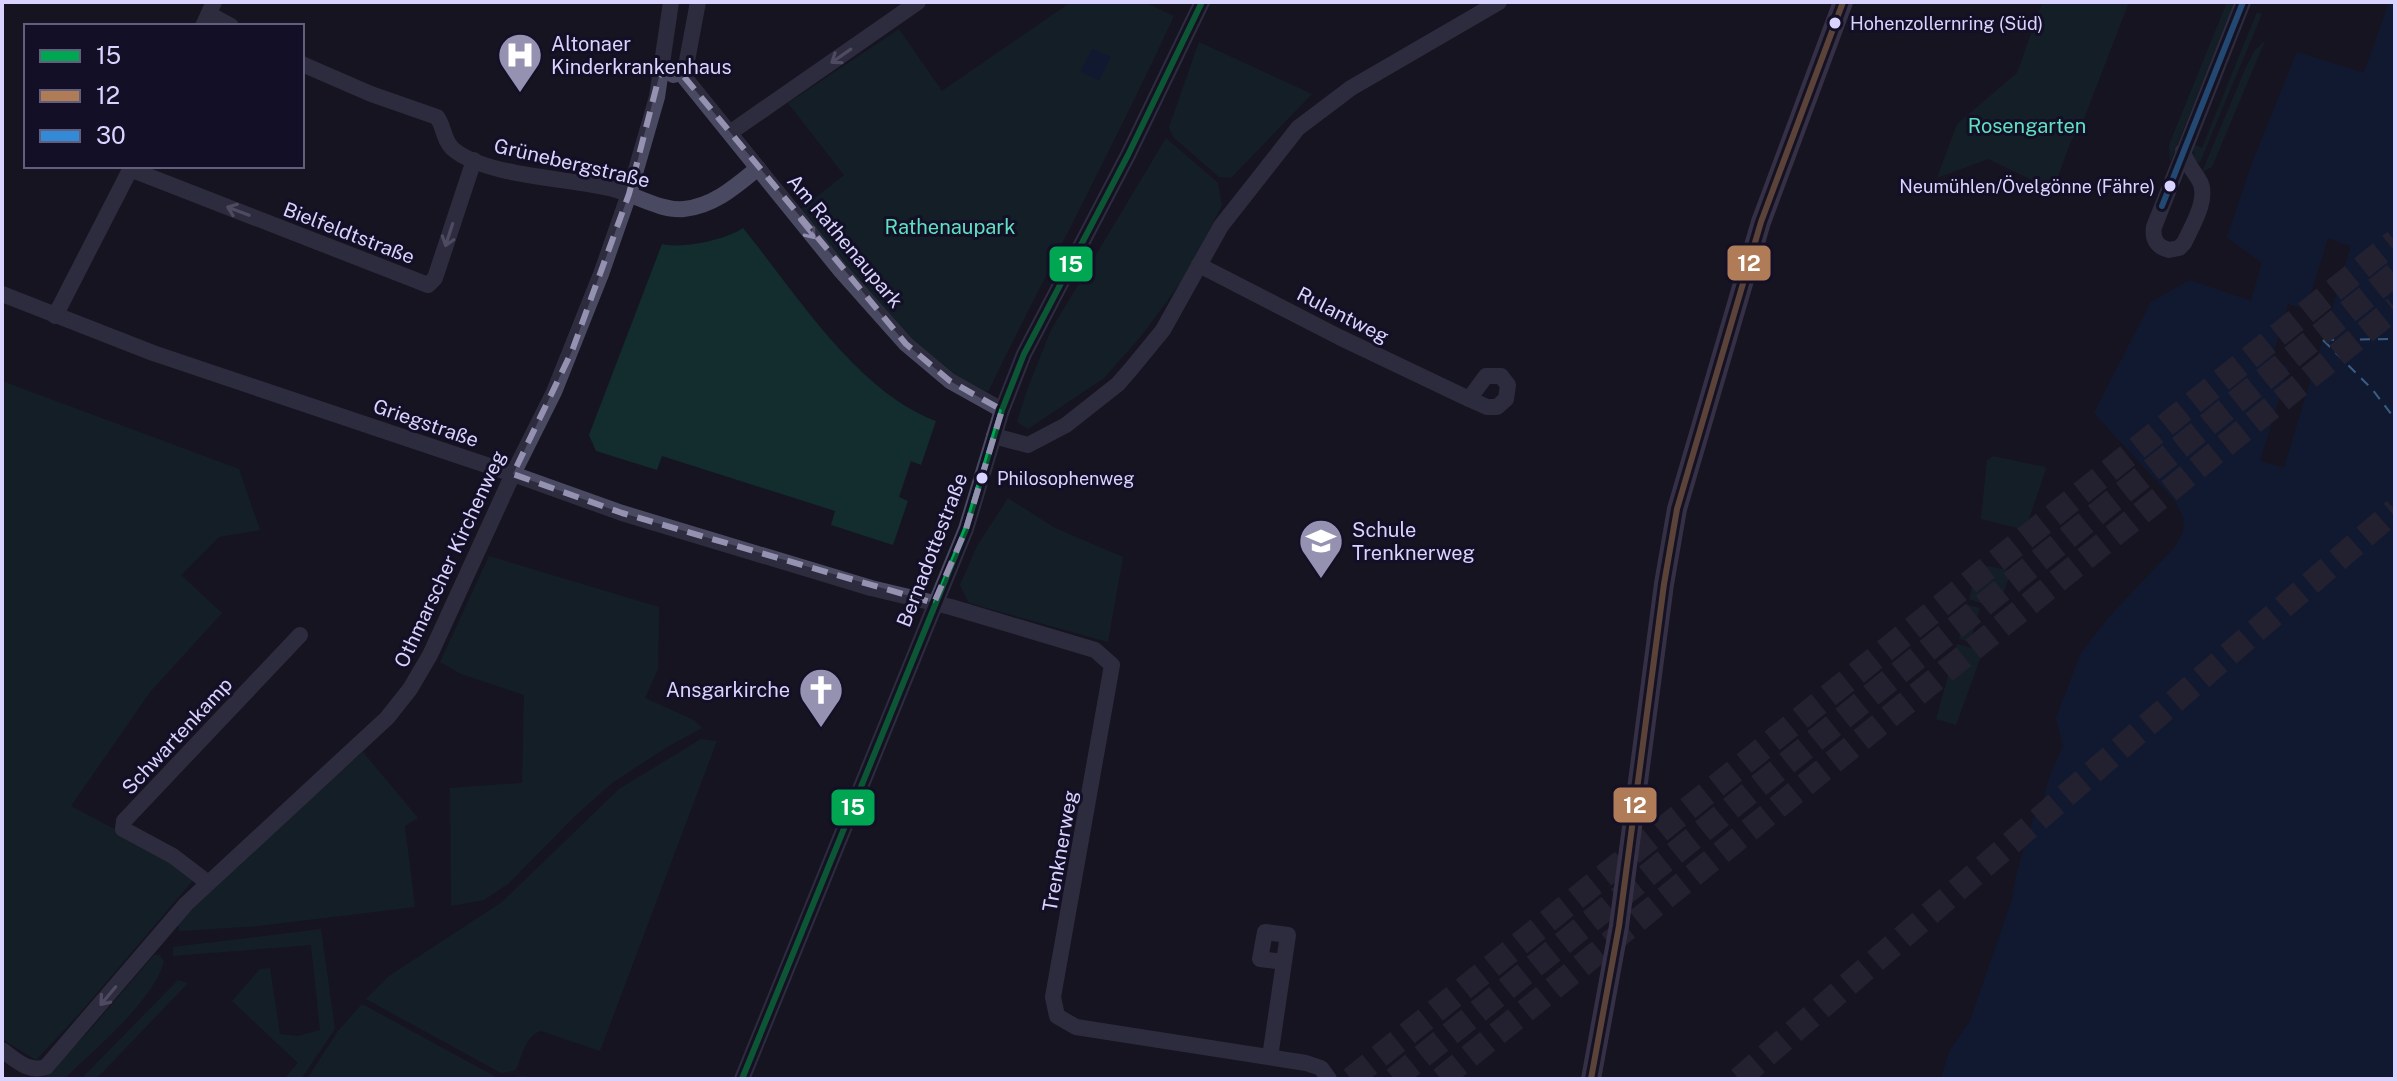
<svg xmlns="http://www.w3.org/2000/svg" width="2397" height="1081" font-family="'Public Sans',sans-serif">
  <rect width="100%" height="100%" fill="#161421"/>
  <!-- green -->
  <g fill="#132c2d">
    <path d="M1071,2H1144L1174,16C1115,143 1049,267 988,392L954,377L904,335L800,210L844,175L788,103L899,29L942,91Z"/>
    <polygon points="2040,2 2129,2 2082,124 2071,141 2053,190 1988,159 1937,178 1957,124 2017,73 2042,3"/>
    <polygon points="2227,2 2235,2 2170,162 2169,145"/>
    <polygon points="2257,12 2262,14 2200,162 2195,164 2193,144 2202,148"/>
    <polygon points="2265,41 2212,167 2202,172 2246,67 2255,50"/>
    <polygon points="1199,42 1312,94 1231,178 1219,177 1173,137 1169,127"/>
    <polygon points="1166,138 1218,183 1222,205 1186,275 1142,335 1104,378 1028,429 1017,422 1027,390 1051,330"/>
    <path d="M743,228C796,293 856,391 936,421L921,465L911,461L899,497L908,501L893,545L831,525L835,511L662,456L657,470L596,451L589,435L662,244C682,249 726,240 743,228Z"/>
    <polygon points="2,381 239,469 260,530 219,537 181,575 222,613 150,692 71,806 171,859 195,878 79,1014 36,1060 2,1039"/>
    <polygon points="1993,456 2045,467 2046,469 2025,530 1981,519 1987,460"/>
    <polygon points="1008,498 1055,528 1123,557 1108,642 969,603 960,585 977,546"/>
    <polygon points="489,556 659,607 658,669 645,698 694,720 702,728 667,747 612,783 575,816 508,884 484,900 451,906 450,788 522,783 524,695 461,674 440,662"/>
    <polygon points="1978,564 2011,571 1998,609 1969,599"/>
    <polygon points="1968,605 1980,608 1970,642 1959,639"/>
    <polygon points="1957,644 1983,651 1956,725 1936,719"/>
    <path d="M701,739L717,741L600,1051L541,1031C525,1036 522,1056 516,1070L501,1073L366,999L389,976L502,902L619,789Z"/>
    <polygon points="363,752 418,818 405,826 415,907 258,926 179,931 178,923 218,881"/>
    <polygon points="321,929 335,1029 301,1079 284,1079 298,1063 232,1001 260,969 270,968 280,1034 298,1036 320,1030 311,945 173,956 173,947"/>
    <path d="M154,955H160L164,962C152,1002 95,1049 64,1079H43L90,1030Z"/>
    <polygon points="178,980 188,983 96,1079 81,1079"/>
    <polygon points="362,1004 498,1078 526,1076 525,1079 307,1079 338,1031"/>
  </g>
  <!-- water -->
  <g fill="#0d2144">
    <polygon points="2389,2 2395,2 2395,1079 1941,1079 1949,1052 1970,1021 2012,900 2018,868 2033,819 2042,805 2050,775 2063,746 2056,718 2081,653 2110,616 2175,547 2183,533 2184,519 2175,501 2094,413 2151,302 2190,280 2251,301 2262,263 2227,237 2254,158 2297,52 2364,73"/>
    <polygon points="1092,48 1111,57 1099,81 1080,72"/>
  </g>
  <!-- pier -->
  <polygon fill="#161421" points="2328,238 2351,246 2284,468 2260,461 2289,367 2271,361 2288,304 2306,309"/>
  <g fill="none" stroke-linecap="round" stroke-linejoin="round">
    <!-- ferry -->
    <g stroke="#62b6ff" stroke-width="2" stroke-dasharray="10 8" stroke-linecap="butt">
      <polyline points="2323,340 2372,389 2395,419"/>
      <polyline points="2324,340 2395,339"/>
    </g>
    <!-- highway-tunnel -->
    <g stroke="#333142" stroke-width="24" stroke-dasharray="24 12" stroke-linecap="butt">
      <polyline points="1351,1079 2395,241"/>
      <polyline points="1394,1079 2395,274"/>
      <polyline points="1441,1079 2395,308"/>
      <polyline points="1739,1079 2395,510"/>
    </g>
    <!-- minor -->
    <g stroke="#4a4962" stroke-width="16">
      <polyline points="209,14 231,26"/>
      <polyline points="203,26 214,2"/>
      <path d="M302,64L371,94L437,117C444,126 443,140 453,149C486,177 571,178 613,189C636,195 660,211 684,209C714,206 736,186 758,168"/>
      <polyline points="681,73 841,271 906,344 950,381 1002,410"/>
      <polyline points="673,75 681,73 686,66 698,2"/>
      <polyline points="731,132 918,2"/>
      <path d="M2183,151C2186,163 2193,170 2199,180C2210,197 2192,226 2184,243L2179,248L2169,250C2157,247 2152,239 2154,227L2243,2"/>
      <polyline points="130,169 428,285 435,278 474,160"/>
      <polyline points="1199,265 1339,337 1469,399 1487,407 1497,407 1506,399 1508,385 1501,376 1486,376 1469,399"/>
      <polyline points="2,294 153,353 513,474 622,513 871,588 951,607 1095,650 1112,665 1053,997 1057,1016 1076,1027 1306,1063 1321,1068 1329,1079"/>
      <polyline points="55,316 132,166"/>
      <polyline points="994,436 1028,445 1066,425 1118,384 1131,369 1163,330 1221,226 1298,128 1351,88 1499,2"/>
      <polyline points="207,882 173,856 123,829 124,821 300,635"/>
      <path d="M2,1050C16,1060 28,1073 46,1067L186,904L387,718L410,689L430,655L513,474L554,392L601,274L629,194L657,97L671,2"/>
      <polyline points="1270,1057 1288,935 1265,932 1260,959 1284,962"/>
      <polyline points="742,1079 966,529 1002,410 1024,354 1128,155 1202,2"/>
    </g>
    <!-- major -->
    <polyline stroke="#5e5373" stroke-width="20" points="1591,1079 1619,926 1664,584 1677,509 1761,222 1843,2"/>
    <!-- bus-1 casing -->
    <g stroke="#130f26" stroke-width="12">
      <polyline id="bus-1" points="742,1079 966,529 1002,410 1024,354 1128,155 1202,2"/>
    </g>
    <!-- bus-2 casing -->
    <g stroke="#130f26" stroke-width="12">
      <polyline id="bus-2" points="1591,1079 1619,926 1664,584 1677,509 1761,222 1843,2"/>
    </g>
    <!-- bus-3 casing -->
    <g stroke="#130f26" stroke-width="12">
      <polyline id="bus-3" points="2162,206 2243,2"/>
    </g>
    <!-- bus-1 -->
    <use href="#bus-1" stroke="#00a651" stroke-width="6"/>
    <!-- bus-2 -->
    <use href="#bus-2" stroke="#b07c57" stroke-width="6"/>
    <!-- bus-3 -->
    <use href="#bus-3" stroke="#338bd7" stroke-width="6"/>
  </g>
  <!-- one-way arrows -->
  <defs><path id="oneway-shaft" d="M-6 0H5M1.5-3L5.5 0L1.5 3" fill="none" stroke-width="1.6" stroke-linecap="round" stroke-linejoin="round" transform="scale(2)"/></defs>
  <g stroke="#928eb0">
    <use href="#oneway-shaft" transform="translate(841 56) rotate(145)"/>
    <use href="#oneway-shaft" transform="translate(238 211) rotate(-159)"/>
    <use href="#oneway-shaft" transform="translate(807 229) rotate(51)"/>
    <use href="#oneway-shaft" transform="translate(449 235) rotate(108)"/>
    <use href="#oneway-shaft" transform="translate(108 996) rotate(130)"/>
  </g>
  <!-- marked area -->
  <path d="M0 0H2397V1081H0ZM660,73H681L906,344L950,381L1002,410L966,529L934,603L622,513L513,474L572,351L629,194Z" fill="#161421" fill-opacity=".55" fill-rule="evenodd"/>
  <path fill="none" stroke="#9591b1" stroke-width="6" stroke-dasharray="16 10" stroke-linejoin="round" d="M660,73H681L906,344L950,381L1002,410L966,529L934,603L622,513L513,474L572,351L629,194Z"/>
  <!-- icons -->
  <defs>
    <g id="hospital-pin" transform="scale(2.3)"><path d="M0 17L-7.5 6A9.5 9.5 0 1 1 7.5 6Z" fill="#9591b1" stroke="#130f26"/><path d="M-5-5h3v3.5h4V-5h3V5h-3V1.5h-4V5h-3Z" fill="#fff"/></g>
    <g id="school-pin" transform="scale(2.3)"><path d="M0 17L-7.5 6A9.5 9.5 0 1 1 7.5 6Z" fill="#9591b1" stroke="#130f26"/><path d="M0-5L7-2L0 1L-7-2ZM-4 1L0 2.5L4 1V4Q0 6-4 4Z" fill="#fff"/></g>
    <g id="church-pin" transform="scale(2.3)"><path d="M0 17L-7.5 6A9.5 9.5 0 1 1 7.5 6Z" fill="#9591b1" stroke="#130f26"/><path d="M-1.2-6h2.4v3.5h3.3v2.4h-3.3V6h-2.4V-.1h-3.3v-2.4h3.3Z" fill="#fff"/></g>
  </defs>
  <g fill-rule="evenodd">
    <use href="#hospital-pin" x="520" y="55"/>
    <use href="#school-pin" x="1321" y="541"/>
    <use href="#church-pin" x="821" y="690"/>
  </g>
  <!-- markers -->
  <g fill="#d9d4ff" stroke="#130f26" stroke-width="3">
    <circle cx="1835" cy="23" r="7"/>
    <circle cx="2170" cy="186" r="7"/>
    <circle cx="982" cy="478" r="7"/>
  </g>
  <g text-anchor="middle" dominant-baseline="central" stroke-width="6" stroke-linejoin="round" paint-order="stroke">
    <!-- bus labels -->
    <g font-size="18" fill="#d9d4ff" stroke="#130f26" text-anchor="start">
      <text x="1850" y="23">Hohenzollernring (Süd)</text>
      <text x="2155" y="186" text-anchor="end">Neumühlen/Övelgönne (Fähre)</text>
      <text x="997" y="478">Philosophenweg</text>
    </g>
    <!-- poi labels -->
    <g font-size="20" fill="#d9d4ff" stroke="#130f26" text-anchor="start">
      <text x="551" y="44">Altonaer<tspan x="551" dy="23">Kinderkrankenhaus</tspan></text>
      <text x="1352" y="530">Schule<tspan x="1352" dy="23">Trenknerweg</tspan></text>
      <text x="790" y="690" text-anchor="end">Ansgarkirche</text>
    </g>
    <!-- park labels -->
    <g font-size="20" fill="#5fe0c0" stroke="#130f26">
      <text x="2027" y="126">Rosengarten</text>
      <text x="950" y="227">Rathenaupark</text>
    </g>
    <!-- street labels -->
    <g font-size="20" fill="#d9d4ff" stroke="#130f26">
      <text transform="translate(572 163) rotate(13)">Grünebergstraße</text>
      <text transform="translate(349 233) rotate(21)">Bielfeldtstraße</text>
      <text transform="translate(845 241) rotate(50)">Am Rathenaupark</text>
      <text transform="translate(1343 315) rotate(27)">Rulantweg</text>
      <text transform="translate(426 423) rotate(19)">Griegstraße</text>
      <text transform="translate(932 550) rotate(-69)">Bernadottestraße</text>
      <text transform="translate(450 559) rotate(-65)">Othmarscher Kirchenweg</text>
      <text transform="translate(177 736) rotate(-47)">Schwartenkamp</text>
      <text transform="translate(1060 851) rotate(-80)">Trenknerweg</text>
    </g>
  </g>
  <g stroke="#130f26" stroke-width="3">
    <rect x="1726" y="244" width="46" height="38" rx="8" fill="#b07c57"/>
    <rect x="1048" y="245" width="46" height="38" rx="8" fill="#00a651"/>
    <rect x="1612" y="786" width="46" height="38" rx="8" fill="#b07c57"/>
    <rect x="830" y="788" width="46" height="39" rx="8" fill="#00a651"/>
  </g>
  <g font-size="22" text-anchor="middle" font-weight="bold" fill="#fff">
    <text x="1749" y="271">12</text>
    <text x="1071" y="272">15</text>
    <text x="1635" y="813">12</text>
    <text x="853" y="815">15</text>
  </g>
  <!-- border -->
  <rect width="2397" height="1081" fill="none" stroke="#d9d4ff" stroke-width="8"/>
  <!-- legend -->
  <rect x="24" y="24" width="280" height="144" fill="#130f26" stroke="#625e7d" stroke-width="2"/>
  <rect x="40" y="50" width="40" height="12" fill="#00a651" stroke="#625e7d" stroke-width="2"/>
  <text x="96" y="64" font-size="24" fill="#d9d4ff">15</text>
  <rect x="40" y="90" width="40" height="12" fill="#b07c57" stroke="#625e7d" stroke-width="2"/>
  <text x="96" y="104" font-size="24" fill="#d9d4ff">12</text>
  <rect x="40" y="130" width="40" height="12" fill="#338bd7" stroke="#625e7d" stroke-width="2"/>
  <text x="96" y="144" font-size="24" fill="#d9d4ff">30</text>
</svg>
